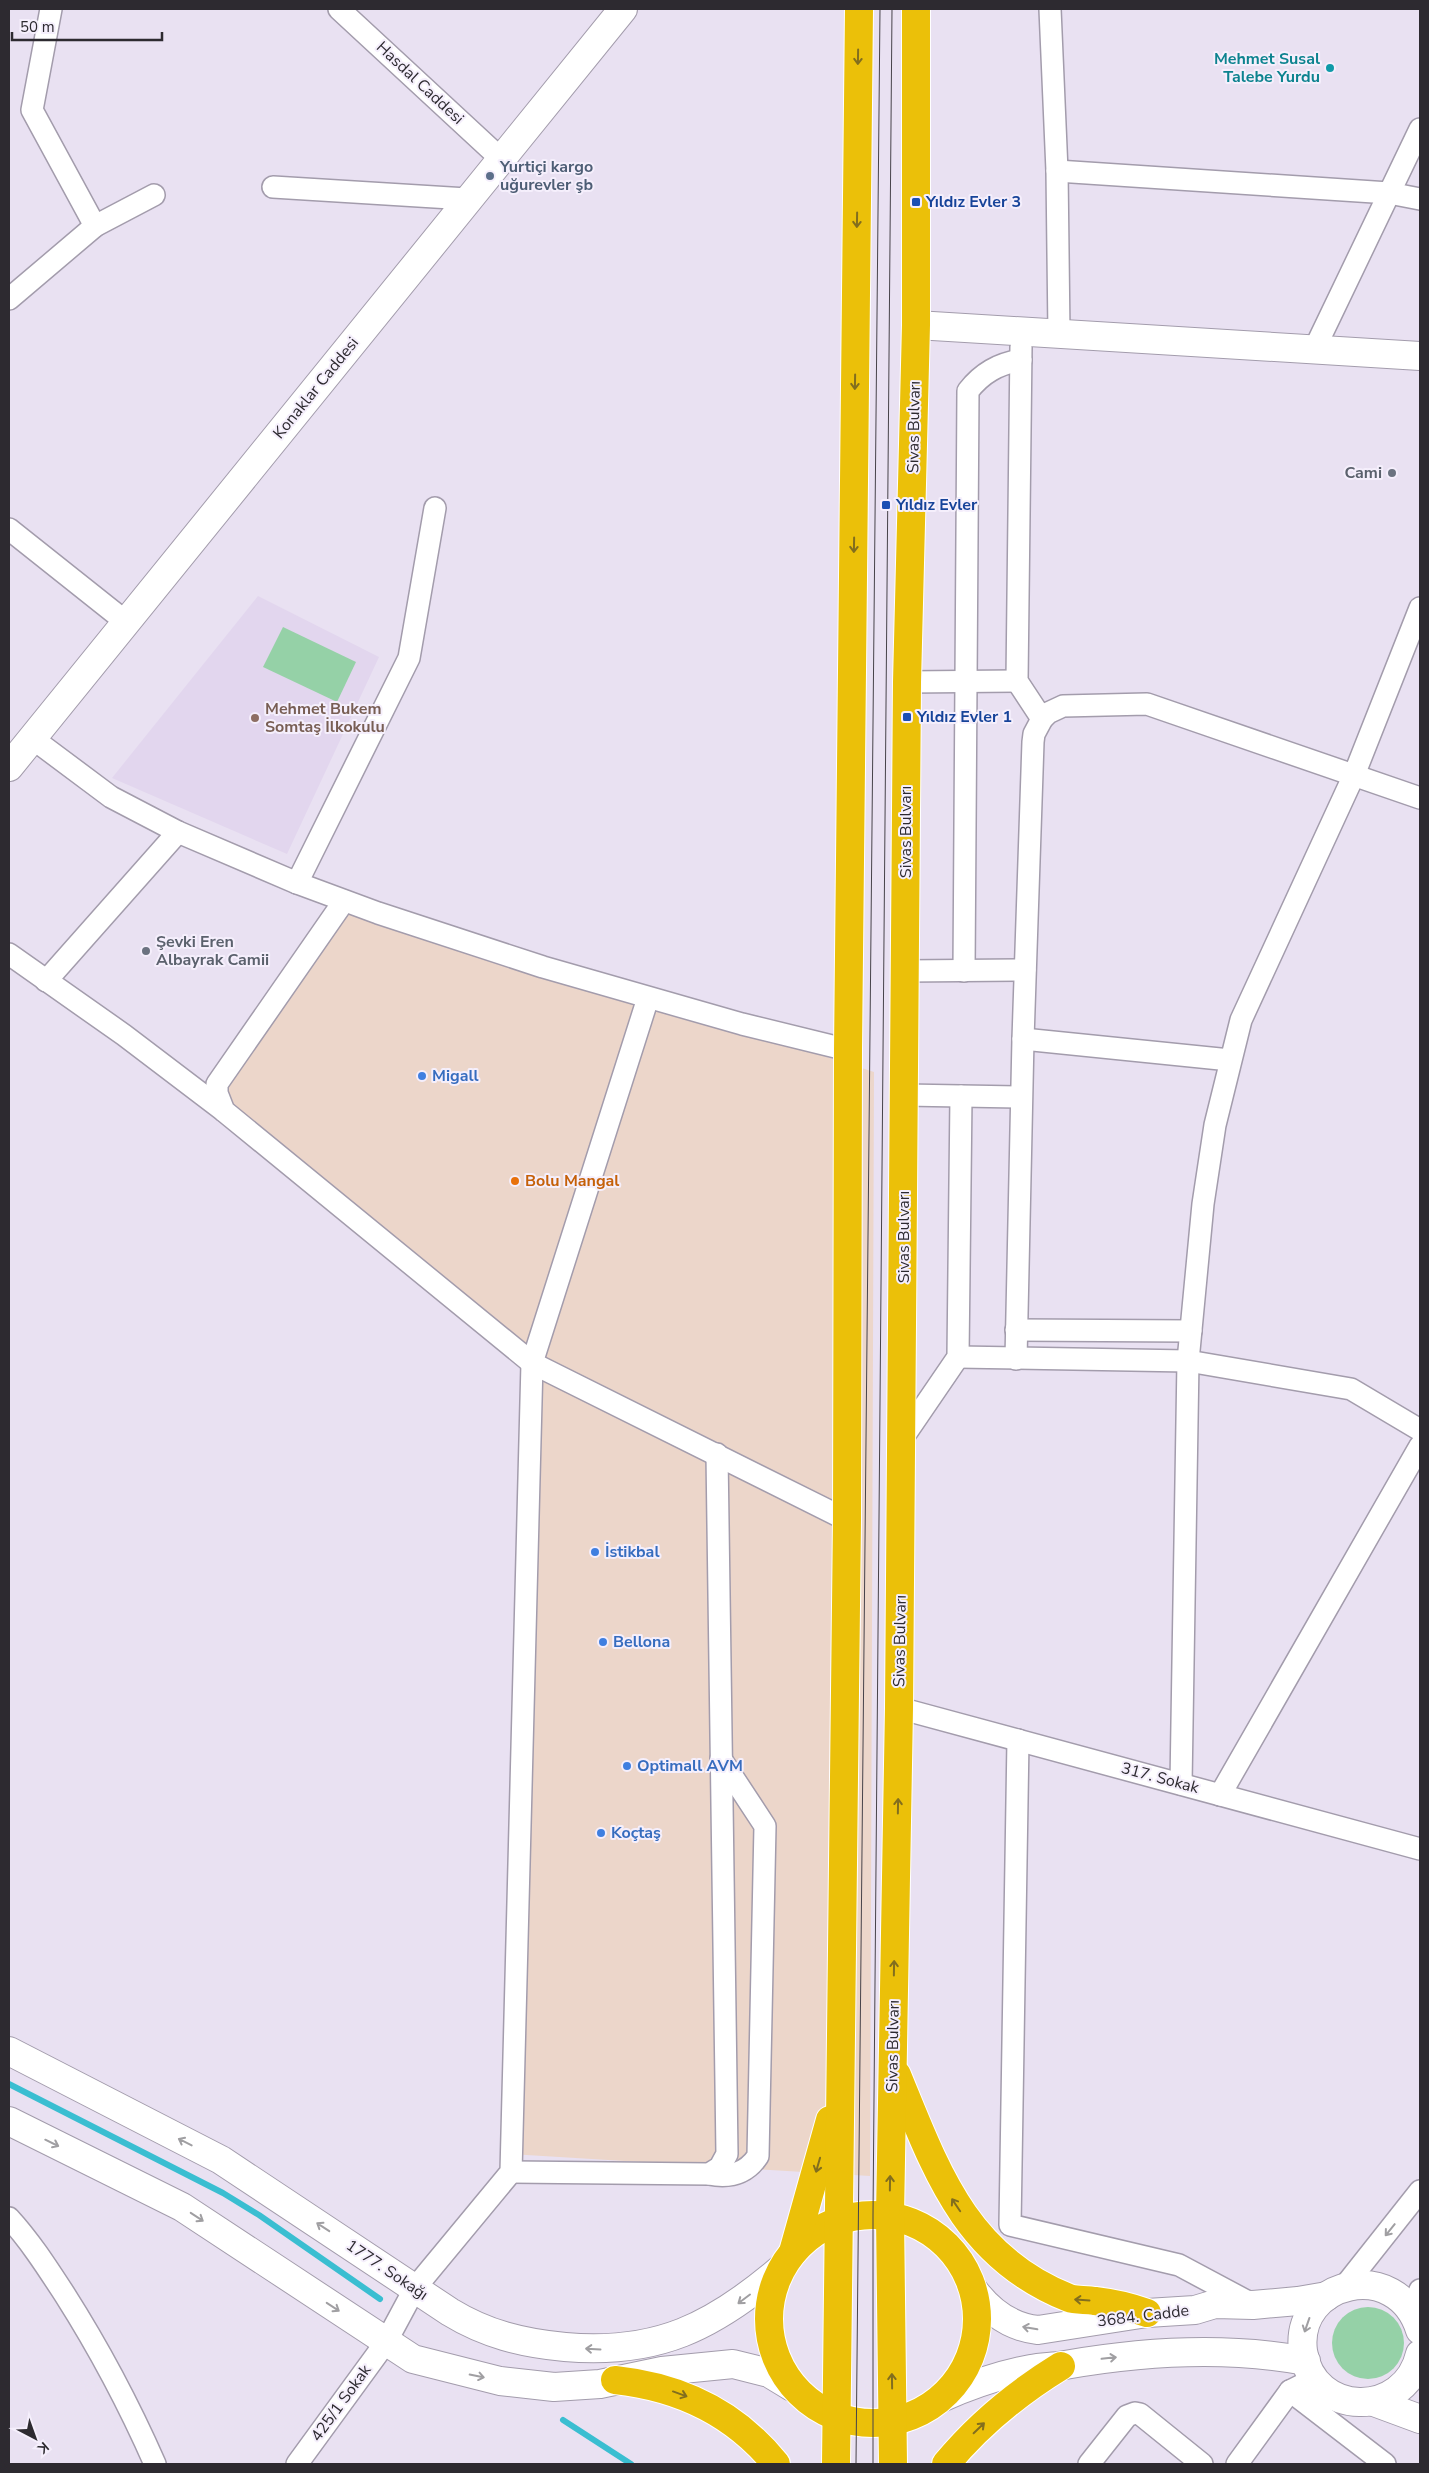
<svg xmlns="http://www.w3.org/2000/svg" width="1429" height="2473" font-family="'Nunito Sans',sans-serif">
  <rect width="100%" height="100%" fill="#e9e1f2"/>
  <!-- commercial -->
  <polygon fill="#ecd6ca" points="345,903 874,1072 870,2176 510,2154 531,1368 208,1096"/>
  <!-- built -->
  <polygon fill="#e2d6ee" points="258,596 379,657 287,854 112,778"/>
  <!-- green -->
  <g fill="#95d1a7">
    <polygon points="283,627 356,662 337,702 263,667"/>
    <circle cx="1368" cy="2343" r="36"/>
  </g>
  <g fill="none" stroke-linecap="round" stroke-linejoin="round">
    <!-- stream -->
    <g stroke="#3abed1" stroke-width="6">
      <polyline points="9,2084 223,2193 259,2215 380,2299"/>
      <polyline points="563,2420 631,2464"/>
    </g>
    <!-- street casing -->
    <g stroke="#a39cac" stroke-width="24">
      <g id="street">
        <polyline points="51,9 32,110 95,226"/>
        <polyline points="339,9 500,158"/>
        <polyline points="1050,9 1057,171 1059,334"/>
        <polyline points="1057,171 1389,193 1420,199"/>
        <polyline points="273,187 467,199"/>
        <polyline points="9,299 95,226 154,195"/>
        <polyline points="1021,347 1017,681 1042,719"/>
        <polyline points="1314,350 1420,129"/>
        <polyline points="9,529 126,622"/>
        <polyline points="907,682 1017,681"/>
        <polyline points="32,738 111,797 178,832 297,883 378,913 543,967 742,1024 848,1050"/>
        <polyline points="297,883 409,658 435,508"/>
        <polyline points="344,901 217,1084 217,1093 224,1111 532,1363 847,1520"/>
        <polyline points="9,954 124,1035 224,1111"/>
        <polyline points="905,971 1025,970"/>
        <path d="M964,971L968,391C982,373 998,364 1021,360"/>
        <polyline points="46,981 178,832"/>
        <polyline points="1023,1039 1230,1060"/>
        <polyline points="905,1095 1021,1097"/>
        <polyline points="1016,1330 1191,1331"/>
        <polyline points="958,1357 1188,1361 1351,1389 1420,1430"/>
        <polyline points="1016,1359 1023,1039 1033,742 1034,734 1042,719 1048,713 1063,706 1147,704 1420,798"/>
        <polyline points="902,1439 958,1357 961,1096"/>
        <polyline points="899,1708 1420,1849"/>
        <polyline points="1018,1740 1010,2225 1179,2265 1252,2304"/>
        <polyline points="1181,1784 1188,1361 1203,1204 1215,1125 1241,1020 1354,775 1420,608"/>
        <polyline points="1220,1795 1420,1446"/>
        <polyline points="511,2172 709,2174 720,2167 727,2154 717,1454"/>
        <path d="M709,2174C729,2178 746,2174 758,2156L765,1826L721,1759"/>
        <path d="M9,2218C31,2242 48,2269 65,2295C100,2350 129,2405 155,2464"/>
        <polyline points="1344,2287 1420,2191"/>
        <polyline points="1412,2311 1420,2290"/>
        <polyline points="1290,2391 1385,2464"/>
        <polyline points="297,2464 386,2342 415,2288 511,2172 532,1363 648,998"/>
        <polyline points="1089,2464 1127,2416 1135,2413 1140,2414 1202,2464"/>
        <polyline points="1237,2464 1290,2391 1302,2385"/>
      </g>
    </g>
    <!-- secondary casing -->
    <g stroke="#a39cac" stroke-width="30">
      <g id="secondary">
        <polyline points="916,325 1420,356"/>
        <polyline points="9,767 623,9"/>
        <path d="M9,2051L221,2160L450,2312C486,2334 522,2343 565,2347C657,2355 713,2327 782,2268"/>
        <polyline points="9,2121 182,2207 413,2359 500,2381 554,2387 600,2384 662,2371 733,2364 769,2373 792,2387"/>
        <path d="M973,2289C989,2311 1010,2327 1038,2330L1147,2313L1195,2310L1215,2304L1253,2305L1298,2301L1327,2296"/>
        <path d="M1420,2330C1397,2256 1294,2281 1303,2351C1313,2418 1405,2419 1420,2354"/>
        <path d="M941,2398C970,2385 999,2375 1031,2369C1042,2367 1054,2367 1065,2365C1145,2351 1226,2346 1306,2361"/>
        <polyline points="1374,2402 1420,2419"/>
      </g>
    </g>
    <!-- highway casing -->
    <g stroke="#fff" stroke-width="30">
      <g id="highway">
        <path d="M897,2075C936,2170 965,2257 1069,2298C1077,2301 1086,2299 1095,2301C1113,2303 1130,2307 1147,2313"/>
        <circle cx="873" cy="2319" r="104"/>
        <polyline points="793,2252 830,2120"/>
        <path d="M615,2380C680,2387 735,2413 776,2464"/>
        <polyline points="836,2464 847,1520 848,1050 859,9"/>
        <polyline points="893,2464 890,2216 899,1708 907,682 916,325 916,9"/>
        <path d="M946,2464C979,2424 1017,2393 1061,2366"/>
      </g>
    </g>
    <!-- street -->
    <use href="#street" stroke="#fff" stroke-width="21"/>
    <!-- secondary -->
    <use href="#secondary" stroke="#fff" stroke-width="28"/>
    <!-- highway -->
    <use href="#highway" stroke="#ebc009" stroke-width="28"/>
    <!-- tram -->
    <g stroke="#47434a" stroke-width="1">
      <polyline points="856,2464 880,9"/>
      <polyline points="873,2464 873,2215 892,9"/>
    </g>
  </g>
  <!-- one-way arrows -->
  <defs><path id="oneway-shaft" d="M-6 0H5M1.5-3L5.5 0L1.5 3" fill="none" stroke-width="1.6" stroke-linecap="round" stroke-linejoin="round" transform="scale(1.25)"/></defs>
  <g stroke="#826e1e">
    <use href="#oneway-shaft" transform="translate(858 57) rotate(91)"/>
    <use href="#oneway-shaft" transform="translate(857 220) rotate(91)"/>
    <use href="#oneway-shaft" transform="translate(855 382) rotate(91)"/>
    <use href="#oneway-shaft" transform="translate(854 545) rotate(91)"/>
    <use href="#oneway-shaft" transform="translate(898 1806) rotate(-89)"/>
    <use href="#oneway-shaft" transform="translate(894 1968) rotate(-89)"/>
    <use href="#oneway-shaft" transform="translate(818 2165) rotate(106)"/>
    <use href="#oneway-shaft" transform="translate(890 2183) rotate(-89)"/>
    <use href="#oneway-shaft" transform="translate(956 2205) rotate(-124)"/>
    <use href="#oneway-shaft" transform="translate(1082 2300) rotate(-176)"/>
    <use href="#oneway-shaft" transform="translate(892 2381) rotate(-91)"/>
    <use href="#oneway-shaft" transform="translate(680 2394) rotate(20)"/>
    <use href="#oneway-shaft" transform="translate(979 2428) rotate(-44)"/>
  </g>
  <g stroke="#a09fa2">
    <use href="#oneway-shaft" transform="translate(185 2142) rotate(-153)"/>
    <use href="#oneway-shaft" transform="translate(52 2143) rotate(26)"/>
    <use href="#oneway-shaft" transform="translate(197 2217) rotate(33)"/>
    <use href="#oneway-shaft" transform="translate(323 2227) rotate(-147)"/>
    <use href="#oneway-shaft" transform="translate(1390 2230) rotate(129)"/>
    <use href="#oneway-shaft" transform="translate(744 2299) rotate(143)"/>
    <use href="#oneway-shaft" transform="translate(333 2307) rotate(33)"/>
    <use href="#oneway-shaft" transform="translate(1307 2325) rotate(109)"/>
    <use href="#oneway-shaft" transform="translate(1030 2328) rotate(-170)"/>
    <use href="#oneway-shaft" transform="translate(593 2349) rotate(-177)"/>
    <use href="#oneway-shaft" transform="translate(1109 2358) rotate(-6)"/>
    <use href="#oneway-shaft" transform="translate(477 2376) rotate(11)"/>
  </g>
  <!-- markers -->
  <circle fill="#0f9aa8" stroke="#f5effc" stroke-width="2" cx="1330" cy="68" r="5"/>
  <circle fill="#5c6f8a" stroke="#f5effc" stroke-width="2" cx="490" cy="176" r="5"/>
  <g fill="#1a4fb4" stroke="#f5effc" stroke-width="2">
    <rect x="911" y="197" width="10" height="10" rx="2.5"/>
    <rect x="881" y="500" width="10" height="10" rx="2.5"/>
    <rect x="902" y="712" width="10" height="10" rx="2.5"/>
  </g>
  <g fill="#6b7280" stroke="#f5effc" stroke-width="2">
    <circle cx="1392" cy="473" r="5"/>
    <circle cx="146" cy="951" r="5"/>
  </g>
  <circle fill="#8d6e63" stroke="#f5effc" stroke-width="2" cx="255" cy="718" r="5"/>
  <g fill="#3f7fe0" stroke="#f5effc" stroke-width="2">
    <circle cx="422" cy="1076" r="5"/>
    <circle cx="595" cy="1552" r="5"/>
    <circle cx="603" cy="1642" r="5"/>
    <circle cx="627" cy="1766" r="5"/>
    <circle cx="601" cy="1833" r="5"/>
  </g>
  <circle fill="#e8710a" stroke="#f5effc" stroke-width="2" cx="515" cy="1181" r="5"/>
  <g text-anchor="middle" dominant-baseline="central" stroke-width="4" stroke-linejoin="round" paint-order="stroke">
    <!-- culture labels -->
    <g font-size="16" font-weight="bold" fill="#0d838f" stroke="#f5effc" text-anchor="end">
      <text x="1320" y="59">Mehmet Susal<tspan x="1320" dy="18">Talebe Yurdu</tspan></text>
    </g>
    <!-- street labels -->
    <g font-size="16" fill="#2d2a30" stroke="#f5effc">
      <text transform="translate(420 83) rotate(43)">Hasdal Caddesi</text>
      <text transform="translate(316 388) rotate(-51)">Konaklar Caddesi</text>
      <text transform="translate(914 427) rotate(-89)">Sivas Bulvarı</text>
      <text transform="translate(906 832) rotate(-90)">Sivas Bulvarı</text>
      <text transform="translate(904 1237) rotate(-90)">Sivas Bulvarı</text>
      <text transform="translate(900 1641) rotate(-89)">Sivas Bulvarı</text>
      <text transform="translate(1160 1778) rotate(15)">317. Sokak</text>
      <text transform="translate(893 2046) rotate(-89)">Sivas Bulvarı</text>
      <text transform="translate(387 2270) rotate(34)">1777. Sokağı</text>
      <text transform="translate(1143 2316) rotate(-7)">3684. Cadde</text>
      <text transform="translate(341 2403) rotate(-54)">425/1 Sokak</text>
    </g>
    <!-- service labels -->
    <g font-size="16" font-weight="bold" fill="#4e5e75" stroke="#f5effc" text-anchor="start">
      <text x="500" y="167">Yurtiçi kargo<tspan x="500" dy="18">uğurevler şb</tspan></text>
    </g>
    <!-- transit labels -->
    <g font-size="16" font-weight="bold" fill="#164399" stroke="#f5effc" text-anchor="start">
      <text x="926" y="202">Yıldız Evler 3</text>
      <text x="896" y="505">Yıldız Evler</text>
      <text x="917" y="717">Yıldız Evler 1</text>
    </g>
    <!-- worship labels -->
    <g font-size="16" font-weight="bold" fill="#5b616d" stroke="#f5effc" text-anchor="end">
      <text x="1382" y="473">Cami</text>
      <text x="156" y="942" text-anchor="start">Şevki Eren<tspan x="156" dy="18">Albayrak Camii</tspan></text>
    </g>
    <!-- education labels -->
    <g font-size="16" font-weight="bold" fill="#785e54" stroke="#f5effc" text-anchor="start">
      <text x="265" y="709">Mehmet Bukem<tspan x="265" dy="18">Somtaş İlkokulu</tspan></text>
    </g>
    <!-- shop labels -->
    <g font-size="16" font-weight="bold" fill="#366cbe" stroke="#f5effc" text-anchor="start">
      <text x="432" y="1076">Migall</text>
      <text x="605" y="1552">İstikbal</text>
      <text x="613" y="1642">Bellona</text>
      <text x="637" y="1766">Optimall AVM</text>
      <text x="611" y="1833">Koçtaş</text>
    </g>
    <!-- food labels -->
    <g font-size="16" font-weight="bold" fill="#c56008" stroke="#f5effc" text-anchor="start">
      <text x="525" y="1181">Bolu Mangal</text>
    </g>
  </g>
  <!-- border -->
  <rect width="1429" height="2473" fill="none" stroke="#2d2a30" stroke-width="20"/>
  <!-- north arrow -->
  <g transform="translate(35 2438) rotate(139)" stroke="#f5effc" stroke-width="4" paint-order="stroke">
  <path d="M0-4L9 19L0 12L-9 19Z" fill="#2d2a30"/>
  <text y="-8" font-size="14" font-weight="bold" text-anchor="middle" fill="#2d2a30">K</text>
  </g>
  <!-- scale -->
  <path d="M12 32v8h150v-8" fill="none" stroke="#2d2a30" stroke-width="2.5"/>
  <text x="20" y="32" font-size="15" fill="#2d2a30" stroke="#f5effc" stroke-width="4" paint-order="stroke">50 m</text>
</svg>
